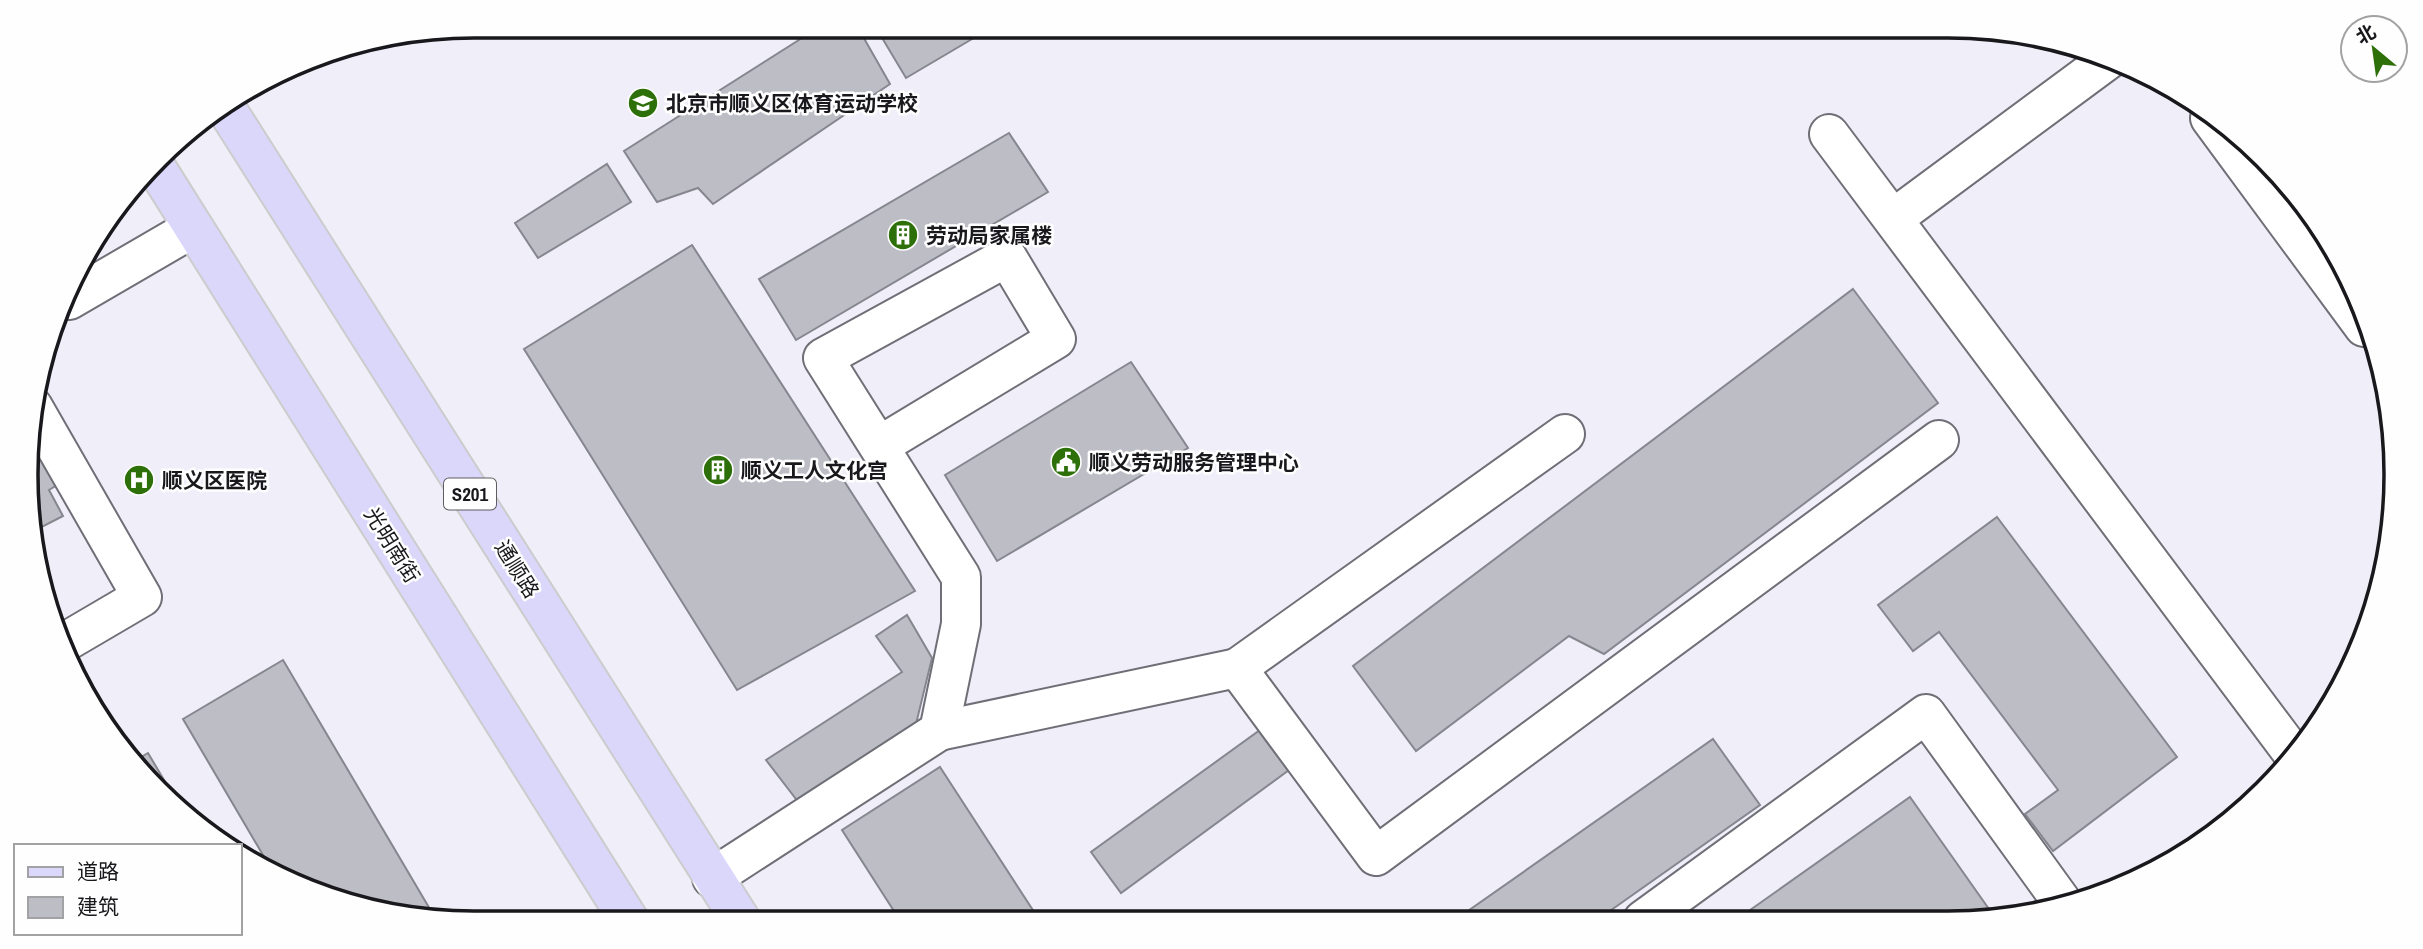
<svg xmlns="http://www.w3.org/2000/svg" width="2423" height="949" font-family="'Archivo Narrow','Noto Sans SC',sans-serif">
  <rect width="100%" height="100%" fill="#f0eff9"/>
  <!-- building -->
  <g fill="#bdbdc6" stroke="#86868e" stroke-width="2">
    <polygon points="821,26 857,26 890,84 713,204 698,188 657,202 624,151"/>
    <polygon points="875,26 994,26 906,78"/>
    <polygon points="1009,133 1048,192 796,340 759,279"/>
    <polygon points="607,164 631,202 538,258 515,223"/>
    <polygon points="692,245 915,591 737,690 524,349"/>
    <polygon points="1853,289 1938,403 1604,654 1569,636 1416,751 1353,666"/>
    <polygon points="1131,362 1188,448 997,561 945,475"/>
    <polygon points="41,449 62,482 49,490 63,516 34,531 31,454"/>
    <polygon points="1997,517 2177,757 2053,851 2025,814 2058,790 1939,632 1913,651 1878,605"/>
    <polygon points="907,615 932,658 916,724 799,803 766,760 902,672 876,636"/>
    <polygon points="283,660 434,916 331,899 270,867 183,719"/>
    <polygon points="1260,730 1289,770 1121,893 1091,852"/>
    <polygon points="1713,739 1760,805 1597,920 1455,920"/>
    <polygon points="148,753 180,807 136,760"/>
    <polygon points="940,767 1040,921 901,922 842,830"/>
    <polygon points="1910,797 1996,919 1736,920"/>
  </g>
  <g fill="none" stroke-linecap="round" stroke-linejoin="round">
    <!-- minor casing -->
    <g stroke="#6f6f77" stroke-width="42">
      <g id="minor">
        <polyline points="2210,118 2364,327"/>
        <polyline points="1829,134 2294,755"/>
        <polyline points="1894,218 2109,59"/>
        <polyline points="69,300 193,228"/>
        <polyline points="33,407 142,597 67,641"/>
        <polyline points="1237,668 1565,434"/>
        <polyline points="939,731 1237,668 1376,856 1939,440"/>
        <polyline points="712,878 939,731 961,624 961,577 823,358 1007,257 1056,339 879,446"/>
        <polyline points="1643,920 1926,714 2062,902"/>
      </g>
    </g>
    <!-- major casing -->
    <g stroke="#cccccd" stroke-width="42">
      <g id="major">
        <polyline points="227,110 742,922"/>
        <polyline points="155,166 630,922"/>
      </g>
    </g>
    <!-- minor -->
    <use href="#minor" stroke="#fff" stroke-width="38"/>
    <!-- major -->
    <use href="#major" stroke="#dad7fb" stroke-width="38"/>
  </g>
  <!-- icons -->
  <defs>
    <g id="university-disc" transform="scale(1.575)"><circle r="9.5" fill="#2d700a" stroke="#fefefe"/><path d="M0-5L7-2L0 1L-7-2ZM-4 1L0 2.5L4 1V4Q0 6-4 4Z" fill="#fff"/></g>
    <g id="building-disc" transform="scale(1.575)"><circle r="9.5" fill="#2d700a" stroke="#fefefe"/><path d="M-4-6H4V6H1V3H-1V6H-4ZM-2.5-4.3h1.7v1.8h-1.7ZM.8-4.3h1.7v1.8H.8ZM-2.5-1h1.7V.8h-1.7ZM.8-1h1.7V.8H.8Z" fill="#fff"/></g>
    <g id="civic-disc" transform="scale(1.575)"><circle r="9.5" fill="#2d700a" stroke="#fefefe"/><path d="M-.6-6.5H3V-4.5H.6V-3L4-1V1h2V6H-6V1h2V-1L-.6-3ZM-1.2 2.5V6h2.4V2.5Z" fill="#fff"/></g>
    <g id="hospital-disc" transform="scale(1.575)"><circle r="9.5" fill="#2d700a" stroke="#fefefe"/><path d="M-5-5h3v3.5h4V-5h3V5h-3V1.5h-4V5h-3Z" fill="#fff"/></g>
  </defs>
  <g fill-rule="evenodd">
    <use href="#university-disc" x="643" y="103"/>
    <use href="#building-disc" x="903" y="235"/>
    <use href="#civic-disc" x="1066" y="462"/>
    <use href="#building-disc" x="718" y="470"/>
    <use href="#hospital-disc" x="139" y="480"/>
  </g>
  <g text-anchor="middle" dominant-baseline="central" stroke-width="5" stroke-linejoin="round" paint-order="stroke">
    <!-- shield labels -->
    <rect fill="#fefefe" stroke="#5e5d60" stroke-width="2" x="444" y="478.5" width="52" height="31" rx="5"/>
    <g font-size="19" font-weight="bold" fill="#19181c">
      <text x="470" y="494">S201</text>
    </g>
    <!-- poi labels -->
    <g font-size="21" font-weight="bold" fill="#19181c" stroke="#fefefe" text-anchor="start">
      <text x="666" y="103">北京市顺义区体育运动学校</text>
      <text x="926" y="235">劳动局家属楼</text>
      <text x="1089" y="462">顺义劳动服务管理中心</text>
      <text x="741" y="470">顺义工人文化宫</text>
      <text x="162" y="480">顺义区医院</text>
    </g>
    <!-- street labels -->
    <g font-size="21" fill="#19181c" stroke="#fefefe">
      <text transform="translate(392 545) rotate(58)">光明南街</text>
      <text transform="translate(517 569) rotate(58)">通顺路</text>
    </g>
  </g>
  <!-- crop -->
  <path d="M0 0H2423V949H0ZM474 38H1948A436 436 0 0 1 2384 474V475A436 436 0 0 1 1948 911H474A436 436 0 0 1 38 475V474A436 436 0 0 1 474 38Z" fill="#fefefe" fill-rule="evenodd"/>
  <path fill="none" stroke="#19181c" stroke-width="3.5" d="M474 38H1948A436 436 0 0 1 2384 474V475A436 436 0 0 1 1948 911H474A436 436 0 0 1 38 475V474A436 436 0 0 1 474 38Z"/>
  <!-- legend -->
  <rect x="14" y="844" width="228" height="91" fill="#fefefe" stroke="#a2a2a4" stroke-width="2"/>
  <rect x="28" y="867" width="35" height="10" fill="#dad7fb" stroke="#a2a2a4" stroke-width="2"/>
  <text x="77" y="879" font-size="21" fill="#19181c">道路</text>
  <rect x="28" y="897" width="35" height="21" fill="#bdbdc6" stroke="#a2a2a4" stroke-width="2"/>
  <text x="77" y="914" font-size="21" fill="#19181c">建筑</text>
  <!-- north arrow -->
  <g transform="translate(2374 49) rotate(331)"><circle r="33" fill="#fefefe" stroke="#a2a2a4" stroke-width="2"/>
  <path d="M0-5L12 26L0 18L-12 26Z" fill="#2d700a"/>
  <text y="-10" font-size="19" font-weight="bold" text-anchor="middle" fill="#19181c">北</text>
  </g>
</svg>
